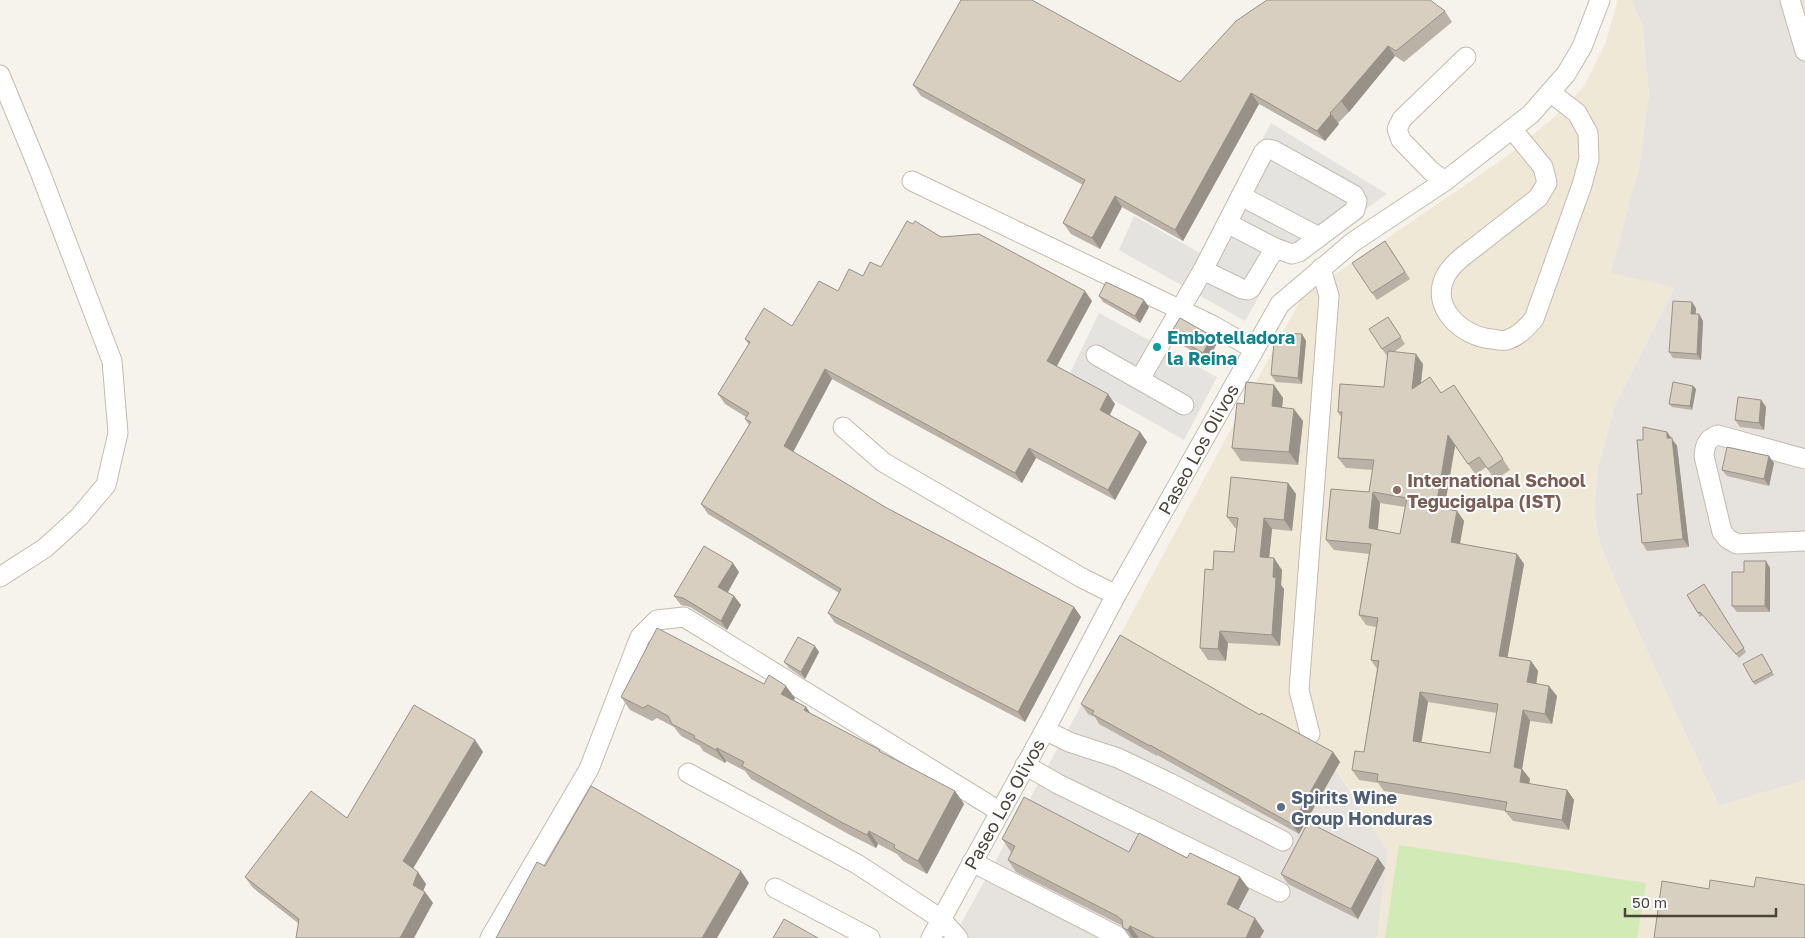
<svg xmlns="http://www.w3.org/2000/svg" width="1805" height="938" font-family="'Golos Text',sans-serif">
  <rect width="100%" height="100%" fill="#f6f3ec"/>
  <!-- industrial -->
  <g fill="#e6e2dd">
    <polygon points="1631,0 1805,0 1805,780 1719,806 1619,590 1600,543 1594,514 1598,467 1615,405 1674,288 1610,273 1639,168 1649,94 1642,24"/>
    <polygon points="1119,637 1325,752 1388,852 1377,938 953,938"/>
  </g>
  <!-- education -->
  <polygon fill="#efe8d6" points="1618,0 1631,0 1642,24 1649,94 1639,168 1611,273 1674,287 1615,405 1598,467 1594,514 1600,543 1619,590 1719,806 1805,780 1805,938 1377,938 1388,852 1326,752 1119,637 1302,297 1507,156 1552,119 1584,86 1605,44"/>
  <!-- green -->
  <polygon fill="#d2eab5" points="1399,845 1646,883 1637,938 1385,938"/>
  <!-- parking -->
  <g fill="#e5e3e0">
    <polygon points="1271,123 1387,194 1293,261 1281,257 1245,321 1119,250 1134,216 1202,254"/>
    <polygon points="1099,313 1217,377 1184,440 1069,375"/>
  </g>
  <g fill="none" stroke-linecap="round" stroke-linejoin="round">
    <!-- minor casing -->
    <g stroke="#c2bbae" stroke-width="21">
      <g id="minor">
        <polyline points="1790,0 1805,51"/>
        <polyline points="0,75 40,172 112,361 118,433 106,485 79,517 45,548 0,577"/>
        <path d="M1512,129L1543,167L1547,183L1538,198C1520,212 1502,226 1484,240C1471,251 1453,261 1445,277C1430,308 1463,337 1492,339C1497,340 1503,341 1507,340C1519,336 1526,328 1534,319L1582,185L1589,159L1588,133L1577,113L1550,92"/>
        <polyline points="912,181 1212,325 1254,349"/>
        <polyline points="1445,181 1431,171 1401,140 1397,129 1402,119 1466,57"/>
        <polyline points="1241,196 1319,237"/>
        <polyline points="1227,223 1275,248"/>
        <polyline points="1096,355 1184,405"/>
        <polyline points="1140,379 1203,270 1263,153 1267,149 1273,150 1354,195 1357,201 1355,210 1299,252 1292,254 1275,248 1251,288 1248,290 1242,289 1203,270"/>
        <polyline points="843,427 883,462 1082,578 1116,595"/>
        <path d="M1805,459L1718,435C1707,439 1705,444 1704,456L1722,532L1728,539L1737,544L1805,541"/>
        <polyline points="1045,730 1069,742 1118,758 1170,783 1283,841"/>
        <polyline points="1310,734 1299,690 1329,296 1321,268"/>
        <polyline points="1025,765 1058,784 1280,892"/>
        <polyline points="688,773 857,864 941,919 958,938"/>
        <polyline points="972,862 1121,938"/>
        <polyline points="775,888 870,938"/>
        <polyline points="490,938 589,769 640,637 657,620 684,617 999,811"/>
        <polyline points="931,938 1045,730 1116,595 1280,304 1353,242 1445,181 1531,114 1566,74 1582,47 1600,0"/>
      </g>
    </g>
    <!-- minor -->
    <use href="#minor" stroke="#fff" stroke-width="19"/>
  </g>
  <!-- wall -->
  <g fill="#bab2a6" fill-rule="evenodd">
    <polygon points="1445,11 1452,22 1404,62 1395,56 1349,112 1338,123 1339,124 1325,141 1259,104 1183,241 1122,207 1100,249 1071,234 1063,223 1083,185 921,96 913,85 1180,82"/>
    <polygon points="941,237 1092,301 1057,366 1115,404 1110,415 1140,432 1147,442 1115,500 1036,458 1022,483 832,379 793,452 885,507 1074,607 1081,617 1025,722 835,623 828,613 839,593 708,514 701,504 749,425 745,419 746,417 725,404 718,394 749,345 745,339 792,326 838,291 863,276"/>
    <polygon points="1390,248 1410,279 1377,300 1372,293"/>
    <polygon points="1099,296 1149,307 1140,323 1103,302"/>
    <polygon points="1696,308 1695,314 1699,314 1703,321 1701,360 1673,358 1669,352"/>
    <path d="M1388,317L1405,344L1394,352L1423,364L1421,383L1442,393L1454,385L1510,470L1495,480L1486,467L1476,475L1455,446L1444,509L1457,511L1464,521L1460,544L1517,554L1524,564L1507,657L1531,661L1538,671L1536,684L1557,696L1552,724L1530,721L1522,769L1530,779L1529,784L1567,790L1574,800L1569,830L1513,821L1505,811L1384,791L1378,783L1359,780L1352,770L1364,752L1377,669L1371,660L1376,627L1366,625L1359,615L1369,554L1334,550L1326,540L1369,492L1373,470L1346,468L1338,458L1341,417L1338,412L1384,387L1388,355L1387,356L1382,349ZM1380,503L1405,507L1400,534L1378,530ZM1428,702L1497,713L1490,753L1421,742Z"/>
    <polygon points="1170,334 1217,343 1208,360 1175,341"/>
    <polygon points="1302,334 1306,341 1302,384 1276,382 1271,375 1284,343"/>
    <polygon points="1274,385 1283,398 1282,407 1303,421 1298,465 1241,461 1232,448 1244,404"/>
    <polygon points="1693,386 1696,389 1692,410 1672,407 1669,404"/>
    <polygon points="1761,400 1766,407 1764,430 1740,427 1735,420"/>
    <polygon points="1667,432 1677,446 1689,547 1647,551 1642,543 1643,440"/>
    <polygon points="1774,463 1769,486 1727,476 1722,470"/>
    <polygon points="1288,483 1296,494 1292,531 1272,529 1269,558 1282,570 1281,585 1284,589 1280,646 1228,643 1226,661 1208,660 1200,648 1213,570 1234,552 1237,528 1235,528 1227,517"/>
    <polygon points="1766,561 1770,568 1770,612 1737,612 1732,606"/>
    <polygon points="739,572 728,592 734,596 741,605 727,630 690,607 681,605 674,596"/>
    <polygon points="1704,584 1746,652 1739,658 1703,615 1700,617 1687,595"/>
    <polygon points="819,652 805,679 789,668 784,662"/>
    <polygon points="1764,658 1774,675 1755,685 1753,682"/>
    <polygon points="764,684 795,698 794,700 806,707 810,713 882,753 955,791 964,804 927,874 903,861 897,854 878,844 876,848 850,835 751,779 745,771 726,761 725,763 703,751 700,746 681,736 674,727 657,718 652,721 630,710 621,697"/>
    <polygon points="1081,704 1260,715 1333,752 1340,762 1299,834 1157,755 1157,756 1099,724 1095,717 1088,714"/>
    <polygon points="475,740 483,752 413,868 426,884 423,891 425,892 433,903 298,923 253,888 245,877 347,818"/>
    <polygon points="1002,839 1187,858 1249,889 1238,910 1264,931 1260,938 1130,938 1123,928 1123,926 1016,872 1008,860 1011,852"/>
    <polygon points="1378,858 1385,868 1358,919 1288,884 1281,874"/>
  </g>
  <!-- shaded-wall -->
  <g fill="#979187">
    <polygon points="1388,46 1395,56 1349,112 1341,101"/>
    <polygon points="1251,93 1259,104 1183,241 1175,230"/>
    <polygon points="1331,114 1339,124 1325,141 1317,131"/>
    <polygon points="1115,196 1122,207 1100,249 1092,238"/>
    <polygon points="1085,291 1092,301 1054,371 1047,361"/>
    <polygon points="1144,300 1149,307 1140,323 1135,316"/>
    <polygon points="1692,302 1696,308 1695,320 1691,314"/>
    <polygon points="1699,314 1703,321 1701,360 1697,354"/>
    <polygon points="1302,334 1306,341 1302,384 1298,378"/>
    <polygon points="1212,336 1217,343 1208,360 1203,353"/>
    <polygon points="1416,354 1423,364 1419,399 1412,389"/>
    <polygon points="825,369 832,379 791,456 784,446"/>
    <polygon points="1274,385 1283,398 1281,419 1272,406"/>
    <polygon points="1693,386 1696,389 1692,410 1690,406"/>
    <polygon points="1108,394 1115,404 1107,420 1100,410"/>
    <polygon points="1761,400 1766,407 1764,430 1759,423"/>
    <polygon points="1294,409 1303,421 1298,465 1289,452"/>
    <polygon points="1140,432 1147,442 1115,500 1108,490"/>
    <polygon points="1667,432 1677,446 1689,547 1683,539 1667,438"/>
    <polygon points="1448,435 1455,446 1443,517 1436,507"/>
    <polygon points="1029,448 1036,458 1022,483 1015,473"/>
    <polygon points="1769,456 1774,463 1769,486 1764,479"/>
    <polygon points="1288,483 1296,494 1292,531 1284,520"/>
    <polygon points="1373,492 1380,503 1377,539 1369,528"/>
    <polygon points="1457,511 1464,521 1458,553 1451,542"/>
    <polygon points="1264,518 1272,529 1268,569 1260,557"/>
    <polygon points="1517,554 1524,564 1506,666 1499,656"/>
    <polygon points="1274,558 1282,570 1281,585 1284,589 1280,646 1272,635 1273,577"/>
    <polygon points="1766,561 1770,568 1770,612 1765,606"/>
    <polygon points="733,563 739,572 725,597 718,587"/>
    <polygon points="734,596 741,605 727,630 721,621"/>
    <polygon points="1074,607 1081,617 1025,722 1018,712"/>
    <polygon points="1220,631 1228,643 1226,661 1218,649"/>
    <polygon points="815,646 819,652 805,679 801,672"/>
    <polygon points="1531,661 1538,671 1535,693 1527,682"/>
    <polygon points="786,686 795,698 790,706 781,694"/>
    <polygon points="1549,686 1557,696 1552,724 1545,714"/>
    <polygon points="1420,692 1428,702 1420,751 1413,741"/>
    <polygon points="806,707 815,720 804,710"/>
    <polygon points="1523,710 1530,721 1522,769 1530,779 1527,793 1520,782 1514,767"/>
    <polygon points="475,740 483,752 411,872 403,861"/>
    <polygon points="717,748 726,761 725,763 716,750"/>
    <polygon points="1333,752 1340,762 1299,834 1292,824"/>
    <polygon points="1567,790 1574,800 1569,830 1562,820"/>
    <polygon points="955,791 964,804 927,874 918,861"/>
    <polygon points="869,831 878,844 876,848 867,835"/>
    <polygon points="1378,858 1385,868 1358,919 1351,909"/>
    <polygon points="741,871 749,883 717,938 702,938"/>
    <polygon points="418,872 426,884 421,896 413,885"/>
    <polygon points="1240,877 1249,889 1235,916 1227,904"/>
    <polygon points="425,892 433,903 414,938 400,938"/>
    <polygon points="1255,918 1264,931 1260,938 1246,938"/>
    <polygon points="1130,926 1139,938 1133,938 1128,930"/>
  </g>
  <!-- building -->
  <g fill="#d8cfc1" stroke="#979187" fill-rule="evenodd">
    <polygon points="961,0 1032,0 1180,82 1236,21 1267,0 1430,0 1445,11 1396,51 1388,46 1341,101 1330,113 1331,114 1317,131 1251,93 1175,230 1115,196 1092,238 1063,223 1085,180 913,85"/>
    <polygon points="907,221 913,224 915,221 941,237 979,234 1085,291 1047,361 1108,394 1100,410 1140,432 1108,490 1029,448 1015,473 825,369 784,446 885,507 1074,607 1018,712 828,613 841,589 701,504 751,422 745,419 749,413 718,394 750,342 745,339 764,308 792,326 819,281 838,291 849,269 863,276 870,262 881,267"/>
    <polygon points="1385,241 1405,272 1372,293 1352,263"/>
    <polygon points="1106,282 1144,300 1135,316 1099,296"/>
    <polygon points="1673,301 1692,302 1691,314 1699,314 1697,354 1669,352"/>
    <polygon points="1388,317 1401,337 1382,349 1369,329"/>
    <polygon points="1180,318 1212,336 1203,353 1170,334"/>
    <polygon points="1285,333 1302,334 1298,378 1271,375 1274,342 1284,343"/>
    <path d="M1388,351L1416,354L1412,389L1430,377L1441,393L1454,385L1503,459L1488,469L1479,457L1468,464L1448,435L1436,507L1457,511L1451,542L1517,554L1499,656L1531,661L1527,682L1549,686L1545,714L1523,710L1514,767L1522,769L1520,782L1567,790L1562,820L1505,811L1507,802L1377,781L1378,774L1352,770L1355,751L1364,752L1379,661L1371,660L1378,618L1359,615L1371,544L1326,540L1331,489L1369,492L1374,460L1338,458L1342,412H1338L1340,384L1384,387ZM1373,492L1407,498L1400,534L1369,528ZM1420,692L1498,704L1490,753L1413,741Z"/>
    <polygon points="1246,382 1274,385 1272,406 1294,409 1289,452 1232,448 1237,403 1244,404"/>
    <polygon points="1673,382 1693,386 1690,406 1669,404"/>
    <polygon points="1738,397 1761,400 1759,423 1735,420"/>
    <polygon points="1643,427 1667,432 1667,438 1672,438 1683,539 1642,543 1637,494 1642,494 1637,440 1643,440"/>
    <polygon points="1727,447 1769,456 1764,479 1722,470"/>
    <polygon points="1231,477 1288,483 1284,520 1264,518 1260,557 1274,558 1273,577 1276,578 1272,635 1220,631 1218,649 1200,648 1205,569 1213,570 1214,551 1234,552 1238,518 1227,517"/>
    <polygon points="704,546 733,563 718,587 734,596 721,621 683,598 674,596"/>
    <polygon points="1744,561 1766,561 1765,606 1732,606 1732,572 1744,572"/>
    <polygon points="1704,584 1744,648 1736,654 1700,612 1698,613 1687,595"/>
    <polygon points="657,628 764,684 769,675 786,686 781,694 806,707 804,710 880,750 879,751 955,791 918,861 894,848 895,845 869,831 867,835 841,822 742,766 744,762 717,748 716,750 694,738 695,736 672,724 668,716 648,705 643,708 621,697"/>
    <polygon points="1120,635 1260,715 1261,713 1333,752 1292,824 1150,745 1150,746 1092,714 1094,711 1081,704"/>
    <polygon points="798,637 815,646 801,672 784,662"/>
    <polygon points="1762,654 1772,672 1753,682 1743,664"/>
    <polygon points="414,705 475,740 403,861 418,872 413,885 425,892 400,938 296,938 299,919 245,877 311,791 347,818"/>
    <polygon points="591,786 741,871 702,938 496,938 537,862 545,866"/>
    <polygon points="1024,797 1129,852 1139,833 1187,858 1190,853 1240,877 1227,904 1255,918 1246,938 1155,938 1130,926 1128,930 1123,928 1122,920 1117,916 1008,860 1015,846 1002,839"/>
    <polygon points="1308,822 1378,858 1351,909 1281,874"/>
    <polygon points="1756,877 1805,885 1805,938 1654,938 1662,881 1709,889 1710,880 1754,887"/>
    <polygon points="784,919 818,938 773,938"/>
  </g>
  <!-- markers -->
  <circle fill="#0f9aa8" stroke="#fff" stroke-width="2" cx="1157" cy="347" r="5"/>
  <circle fill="#8d6e63" stroke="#fff" stroke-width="2" cx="1397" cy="490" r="5"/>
  <circle fill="#5c6f8a" stroke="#fff" stroke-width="2" cx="1281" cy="807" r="5"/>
  <g text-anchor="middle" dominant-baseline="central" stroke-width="4" stroke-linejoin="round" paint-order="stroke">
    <!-- culture labels -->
    <g font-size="18" font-weight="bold" fill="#0d838f" stroke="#fff" text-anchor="start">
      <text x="1167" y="337">Embotelladora<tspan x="1167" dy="21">la Reina</tspan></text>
    </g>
    <!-- street labels -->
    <g font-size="18" fill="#4b4439" stroke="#fff">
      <text transform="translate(1198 449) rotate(-61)">Paseo Los Olivos</text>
      <text transform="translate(1004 804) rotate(-61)">Paseo Los Olivos</text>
    </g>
    <!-- education labels -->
    <g font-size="18" font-weight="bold" fill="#785e54" stroke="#fff" text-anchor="start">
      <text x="1407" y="480">International School<tspan x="1407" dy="21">Tegucigalpa (IST)</tspan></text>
    </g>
    <!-- service labels -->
    <g font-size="18" font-weight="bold" fill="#4e5e75" stroke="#fff" text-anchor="start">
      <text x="1291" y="797">Spirits Wine<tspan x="1291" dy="21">Group Honduras</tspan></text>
    </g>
  </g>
  <!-- scale -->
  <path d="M1625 908v8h151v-8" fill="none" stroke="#4b4439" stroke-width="2.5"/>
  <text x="1632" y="908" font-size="15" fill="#4b4439" stroke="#ffffff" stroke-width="4" paint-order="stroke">50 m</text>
</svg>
